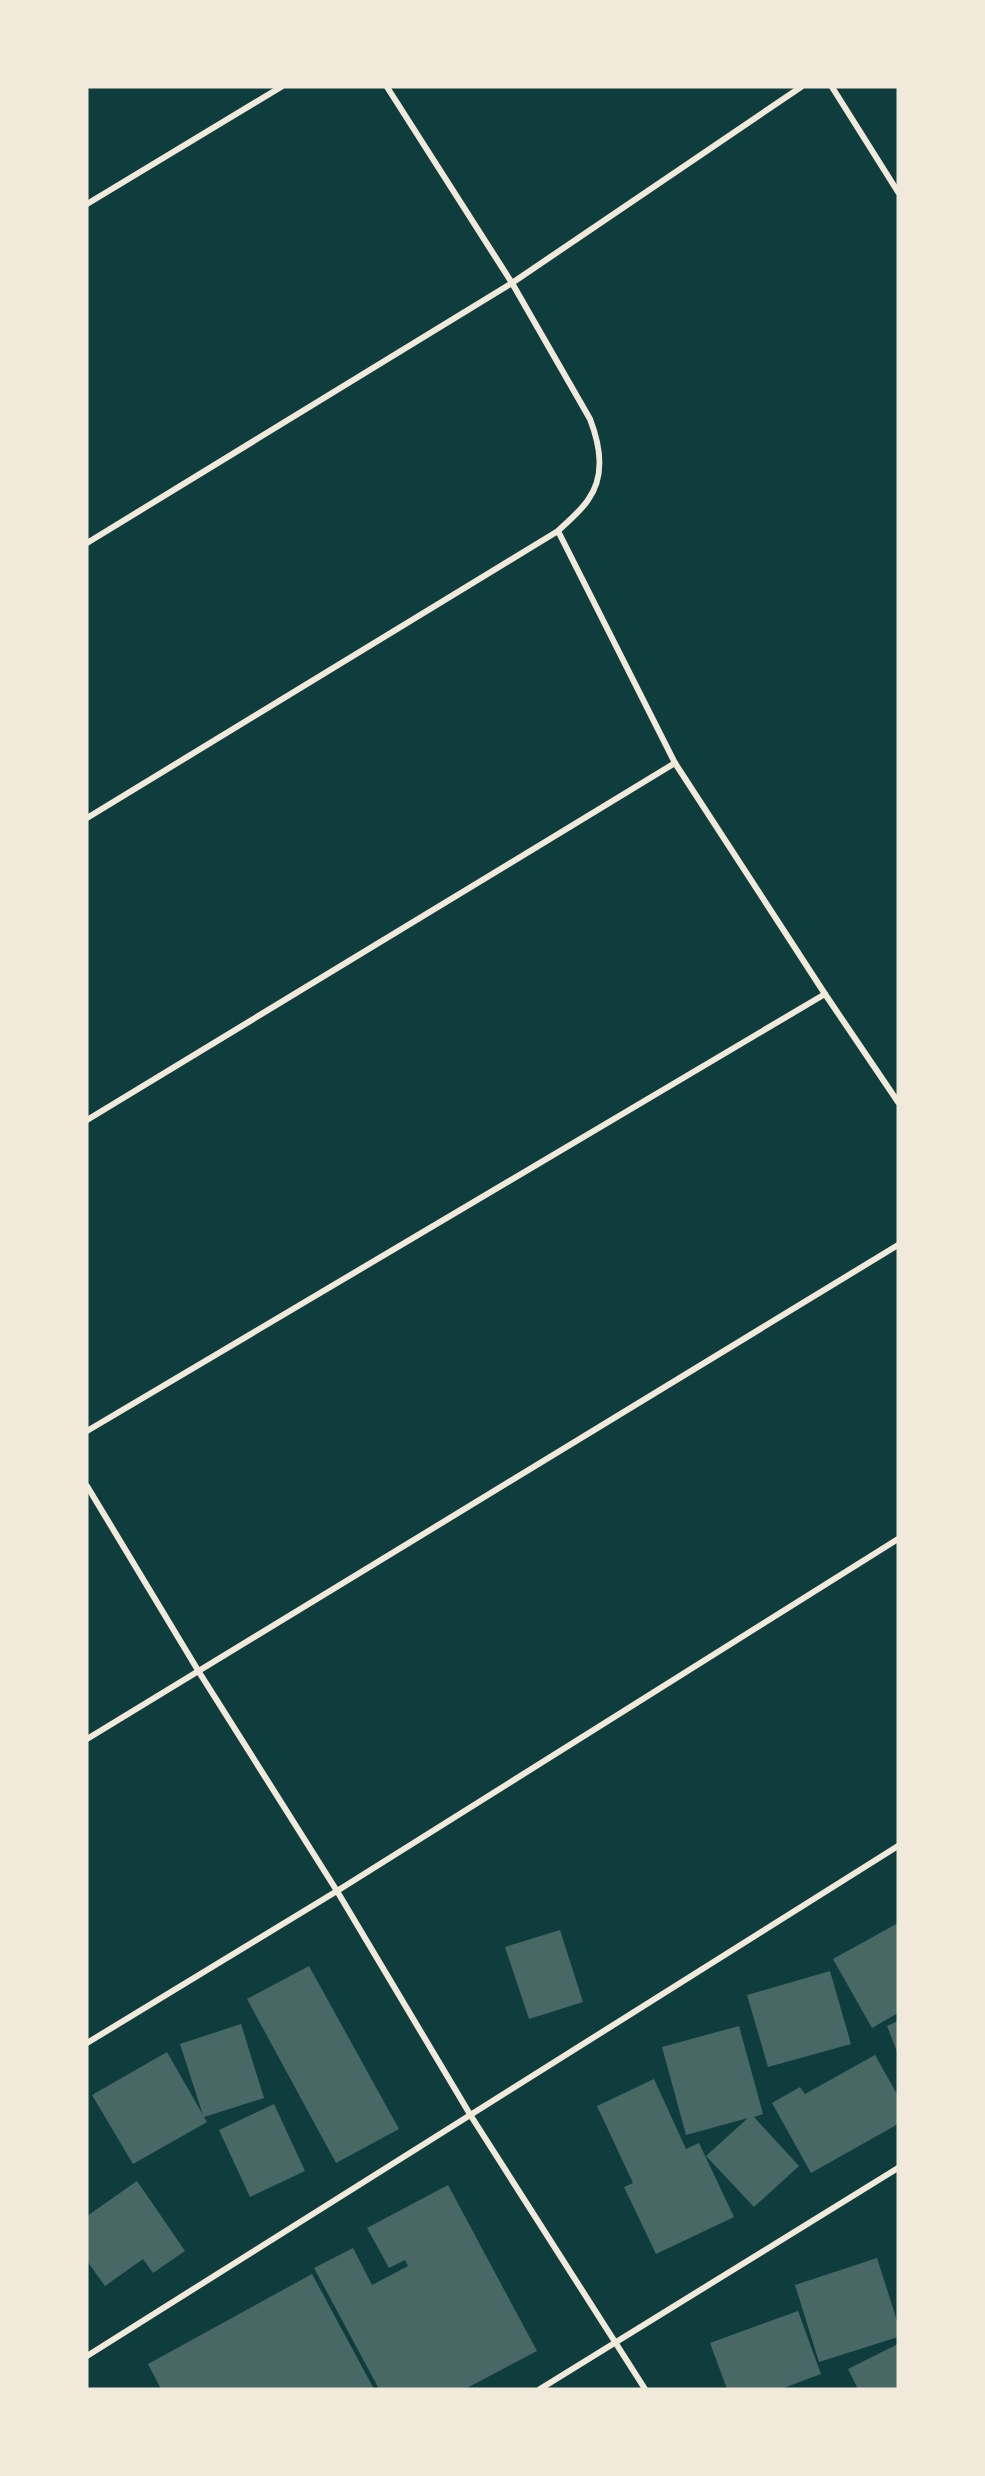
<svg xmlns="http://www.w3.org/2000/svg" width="985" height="2476" font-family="Karla,sans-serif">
  <rect width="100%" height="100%" fill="#0f3d3e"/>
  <!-- building -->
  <g fill="#486865">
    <polygon points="898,1923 898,2013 872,2028 833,1959"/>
    <polygon points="560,1930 583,2002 529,2019 505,1947"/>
    <polygon points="309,1966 399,2129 336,2163 247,1999"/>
    <polygon points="830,1971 851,2044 768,2067 747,1995"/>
    <polygon points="898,2021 898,2054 887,2026"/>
    <polygon points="241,2024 264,2098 204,2117 207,2122 133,2164 92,2095 167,2052 203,2115 180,2044"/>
    <polygon points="739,2026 763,2114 754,2117 799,2166 754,2207 706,2156 748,2118 686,2135 662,2047"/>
    <polygon points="875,2055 898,2096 898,2124 811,2173 772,2103 800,2087 805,2094"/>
    <polygon points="654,2079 686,2149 699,2143 734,2217 656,2254 624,2187 633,2183 597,2106"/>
    <polygon points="274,2104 305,2171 250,2197 219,2130"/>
    <polygon points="137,2181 185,2251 153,2273 143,2259 105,2286 87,2261 87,2216"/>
    <polygon points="448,2185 537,2351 465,2389 379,2389 314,2268 353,2248 372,2285 408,2266 405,2260 389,2268 367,2228"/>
    <polygon points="877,2258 898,2324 898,2337 819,2362 795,2285"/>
    <polygon points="312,2274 374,2389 161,2389 148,2364"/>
    <polygon points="798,2311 821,2374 781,2389 727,2389 710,2343"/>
    <polygon points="898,2344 898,2389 858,2389 848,2369"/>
  </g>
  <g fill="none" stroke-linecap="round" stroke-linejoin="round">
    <!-- minor -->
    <g stroke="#f1e9da" stroke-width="6">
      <polyline points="832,87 898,192"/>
      <polyline points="87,204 281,87"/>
      <polyline points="558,531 675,763 825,994 898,1102"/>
      <polyline points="87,543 512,283 801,87"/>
      <path d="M87,818L558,531C568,521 580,512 588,500C606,475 600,445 590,419L512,283L387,87"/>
      <polyline points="87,1120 675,763"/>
      <polyline points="87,1431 825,994"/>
      <polyline points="87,1486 199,1672 337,1891 471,2116 645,2389"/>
      <polyline points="87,1739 898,1245"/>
      <polyline points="87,2043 337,1891 898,1539"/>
      <polyline points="87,2356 898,1846"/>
      <polyline points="540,2389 898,2168"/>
    </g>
  </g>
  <!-- border -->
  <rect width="985" height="2476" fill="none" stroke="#f1e9da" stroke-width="177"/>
</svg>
